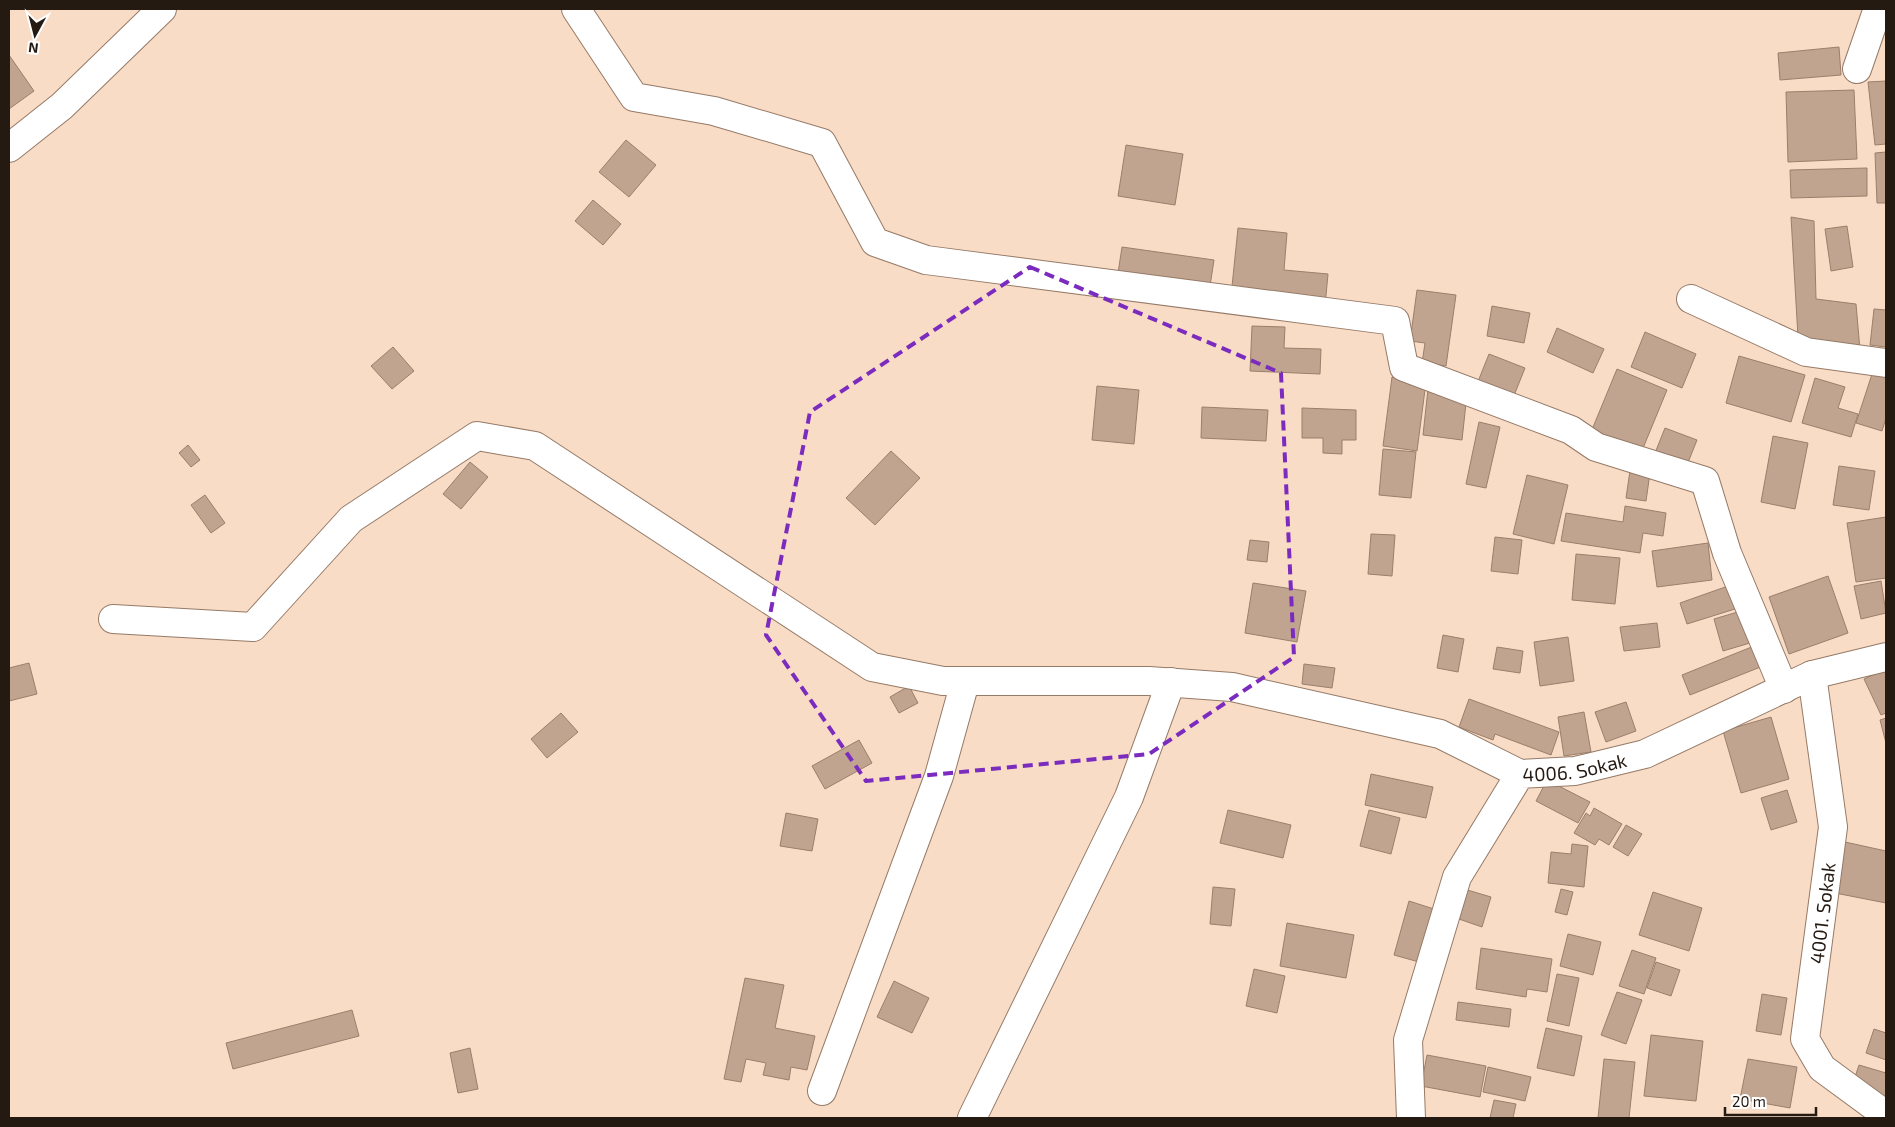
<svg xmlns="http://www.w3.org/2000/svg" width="1895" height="1127" font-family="'Exo 2',sans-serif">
  <rect width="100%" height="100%" fill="#f9dcc6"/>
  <!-- building -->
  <g fill="#c0a490" stroke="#9a7f6b">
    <polygon points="1839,47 1841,75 1780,80 1778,53"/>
    <polygon points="9,55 34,91 9,109"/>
    <polygon points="1886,81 1886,144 1875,145 1868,82"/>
    <polygon points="1854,90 1857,159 1788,162 1786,92"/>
    <polygon points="626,140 656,165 629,197 599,172"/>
    <polygon points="1126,145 1183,154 1175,205 1118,196"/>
    <polygon points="1886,152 1886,203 1877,203 1875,153"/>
    <polygon points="1867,168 1867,196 1791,198 1790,170"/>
    <polygon points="593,200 621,224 603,245 575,221"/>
    <polygon points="1791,217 1814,221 1816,299 1856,304 1860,350 1798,337"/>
    <polygon points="1847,226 1853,267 1831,271 1825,229"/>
    <polygon points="1238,228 1287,233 1284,270 1328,274 1325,306 1231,296"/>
    <polygon points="1122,247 1214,260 1210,286 1118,273"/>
    <polygon points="1417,290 1456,295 1446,366 1422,363 1425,343 1410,341"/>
    <polygon points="1492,306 1530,313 1524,343 1487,336"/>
    <polygon points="1874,309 1886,310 1886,347 1870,345"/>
    <polygon points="1252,326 1285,327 1284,348 1321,349 1320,374 1250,371"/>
    <polygon points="1557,328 1604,349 1593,373 1547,352"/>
    <polygon points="1645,332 1696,354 1682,388 1631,367"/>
    <polygon points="393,347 414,371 392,389 371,366"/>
    <polygon points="1489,354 1525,368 1511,403 1475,389"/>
    <polygon points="1739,356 1805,375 1791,422 1726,403"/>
    <polygon points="1874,368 1886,372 1886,418 1882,431 1856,423"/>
    <polygon points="1617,369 1667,390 1641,453 1591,432"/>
    <polygon points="1392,377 1426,382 1417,451 1383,446"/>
    <polygon points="1815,378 1845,387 1838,408 1858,414 1851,437 1802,423"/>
    <polygon points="1097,386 1139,390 1134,444 1092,440"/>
    <polygon points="1428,389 1467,394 1462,440 1423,435"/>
    <polygon points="1202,407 1268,410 1266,441 1201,438"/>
    <polygon points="1302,408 1356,410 1356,440 1342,440 1342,454 1323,453 1323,438 1302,438"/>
    <polygon points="1479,422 1500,427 1486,488 1466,484"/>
    <polygon points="1665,428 1697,440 1687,465 1655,453"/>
    <polygon points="1773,436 1808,443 1795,509 1761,502"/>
    <polygon points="188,445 200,460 191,467 179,453"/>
    <polygon points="1383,449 1416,452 1411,498 1379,495"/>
    <polygon points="891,451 920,478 875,525 846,498"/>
    <polygon points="470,462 488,477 461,509 443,494"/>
    <polygon points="1631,464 1651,466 1646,501 1626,498"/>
    <polygon points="1839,466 1875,471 1869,510 1833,505"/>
    <polygon points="1527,475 1568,485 1554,544 1513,534"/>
    <polygon points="205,495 225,523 211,533 191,505"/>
    <polygon points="1625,506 1666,513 1663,536 1643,533 1640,553 1561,541 1566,513 1623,522"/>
    <polygon points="1886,517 1886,578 1856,582 1847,523"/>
    <polygon points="1371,534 1395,535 1392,576 1368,574"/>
    <polygon points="1495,537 1522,540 1518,574 1491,571"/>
    <polygon points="1250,540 1269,542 1267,562 1247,560"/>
    <polygon points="1708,543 1712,580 1657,587 1652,551"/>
    <polygon points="1576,554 1620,558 1615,604 1572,600"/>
    <polygon points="1828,576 1848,633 1789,654 1769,597"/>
    <polygon points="1881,581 1886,613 1861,619 1854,586"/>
    <polygon points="1253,583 1306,591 1297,642 1245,633"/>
    <polygon points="1728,586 1735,609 1687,624 1680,603"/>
    <polygon points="1741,611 1750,643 1723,651 1714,619"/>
    <polygon points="1657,623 1660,647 1624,651 1620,627"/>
    <polygon points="1443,635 1464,639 1458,672 1437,668"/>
    <polygon points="1568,637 1574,681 1540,686 1534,642"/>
    <polygon points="1754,646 1763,666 1690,695 1682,675"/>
    <polygon points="1497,647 1523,651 1520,673 1493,669"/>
    <polygon points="29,663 37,694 9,701 9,668"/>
    <polygon points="1304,664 1335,668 1332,688 1302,684"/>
    <polygon points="1886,669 1886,713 1881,715 1864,679"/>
    <polygon points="909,686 918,703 899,713 890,697"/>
    <polygon points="1469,699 1559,732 1551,755 1495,734 1493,740 1459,727"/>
    <polygon points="1626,702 1636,731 1606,742 1595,712"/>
    <polygon points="1584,712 1591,752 1564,756 1558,717"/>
    <polygon points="561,713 578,732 547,758 531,739"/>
    <polygon points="1771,717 1789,779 1741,793 1723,731"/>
    <polygon points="1886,718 1886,743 1880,720"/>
    <polygon points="859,740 872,763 825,789 812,766"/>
    <polygon points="1371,774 1433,787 1426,818 1365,805"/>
    <polygon points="1547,780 1590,802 1578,823 1536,801"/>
    <polygon points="1787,790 1797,822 1771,830 1761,798"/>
    <polygon points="1594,808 1622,824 1609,845 1599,839 1595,845 1574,833 1586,813 1590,816"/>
    <polygon points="1228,810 1291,825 1283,858 1220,843"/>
    <polygon points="1369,810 1400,818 1391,854 1360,846"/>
    <polygon points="786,813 818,819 812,851 780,846"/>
    <polygon points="1626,825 1642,834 1628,856 1613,847"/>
    <polygon points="1845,842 1886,851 1886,903 1835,893"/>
    <polygon points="1572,844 1588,846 1584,887 1548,883 1551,852 1571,854"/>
    <polygon points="1213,887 1235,889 1231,926 1210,924"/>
    <polygon points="1464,889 1491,897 1482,927 1456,918"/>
    <polygon points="1561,889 1573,892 1567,915 1555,912"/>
    <polygon points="1653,892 1702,908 1689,951 1639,935"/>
    <polygon points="1409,901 1434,909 1419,962 1394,955"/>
    <polygon points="1287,923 1354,935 1346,978 1280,966"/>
    <polygon points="1568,934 1601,942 1593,975 1560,966"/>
    <polygon points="1481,948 1552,959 1547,992 1527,989 1526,997 1476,989"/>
    <polygon points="1632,950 1656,958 1644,994 1619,986"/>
    <polygon points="1656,962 1680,970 1671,996 1647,988"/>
    <polygon points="1254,969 1285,976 1277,1013 1246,1006"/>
    <polygon points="1557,974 1579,978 1569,1026 1547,1021"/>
    <polygon points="745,978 784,985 775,1028 815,1036 807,1070 791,1067 789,1080 763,1075 766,1063 746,1059 741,1082 724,1079"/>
    <polygon points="894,981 929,998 912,1033 877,1017"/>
    <polygon points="1617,992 1642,1000 1626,1044 1601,1035"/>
    <polygon points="1762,994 1787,998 1781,1035 1756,1031"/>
    <polygon points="1458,1002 1511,1009 1509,1027 1456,1020"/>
    <polygon points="352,1010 359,1036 233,1069 226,1043"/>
    <polygon points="1546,1028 1582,1036 1574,1076 1537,1068"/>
    <polygon points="1874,1029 1886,1033 1886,1060 1866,1053"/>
    <polygon points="1651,1035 1703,1041 1696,1101 1644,1096"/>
    <polygon points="470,1048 478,1089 458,1093 450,1053"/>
    <polygon points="1427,1055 1486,1066 1480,1097 1421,1086"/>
    <polygon points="1604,1059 1635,1062 1629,1118 1598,1118"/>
    <polygon points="1748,1059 1797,1067 1790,1108 1740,1099"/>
    <polygon points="1859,1065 1886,1073 1886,1100 1851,1089"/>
    <polygon points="1488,1067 1531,1077 1525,1101 1483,1092"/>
    <polygon points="1494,1100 1516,1104 1513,1118 1490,1118"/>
  </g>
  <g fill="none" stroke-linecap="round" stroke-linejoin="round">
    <!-- minor casing -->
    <g stroke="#957a67" stroke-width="30">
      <g id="minor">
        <polyline points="576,9 634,97 714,111 822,143 875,242 926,260 1395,321 1404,367 1571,430 1596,447 1705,481 1727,553 1784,689"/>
        <polyline points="1857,69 1876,14 1886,17"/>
        <polyline points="1691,299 1806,352 1886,363"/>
        <polyline points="113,619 253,627 351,519 477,436 535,446 872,667 943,681 1149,681 1232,687 1440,734 1520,774"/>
        <polyline points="822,1091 939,776 965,682"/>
        <polyline points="972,1118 1129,797 1171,682"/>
      </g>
    </g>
    <!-- tertiary casing -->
    <g stroke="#957a67" stroke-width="30">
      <g id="tertiary">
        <polyline points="9,148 62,106 162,9"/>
        <polyline points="1812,675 1833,827 1805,1039 1822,1068 1886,1115"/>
        <path id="s1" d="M1411,1118L1408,1040L1457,877L1520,774L1575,771L1645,754L1812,675L1886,657"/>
      </g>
    </g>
    <!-- minor -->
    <use href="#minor" stroke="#fff" stroke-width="28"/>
    <!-- tertiary -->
    <use href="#tertiary" stroke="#fff" stroke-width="28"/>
  </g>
  <!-- marked area -->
  <path fill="none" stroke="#7b2cbf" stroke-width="4" stroke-dasharray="10 6" stroke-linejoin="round" d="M1030,267L1281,373L1294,657L1149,754L866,781L766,635L810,412Z"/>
  <g text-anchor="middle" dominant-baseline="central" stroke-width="4.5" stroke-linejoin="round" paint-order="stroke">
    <!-- street labels -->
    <g font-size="19" fill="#251a12" stroke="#fff">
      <text stroke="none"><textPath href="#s1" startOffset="424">4006. Sokak</textPath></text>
      <text transform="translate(1822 913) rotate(-83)">4001. Sokak</text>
    </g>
  </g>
  <!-- border -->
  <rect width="1895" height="1127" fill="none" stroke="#251a12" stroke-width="20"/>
  <!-- north arrow -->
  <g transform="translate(35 35) rotate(187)" stroke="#ffffff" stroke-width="4" paint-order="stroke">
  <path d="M0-4L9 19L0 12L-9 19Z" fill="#251a12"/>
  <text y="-8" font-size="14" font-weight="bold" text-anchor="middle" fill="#251a12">N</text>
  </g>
  <!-- scale -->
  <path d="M1725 1107v8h91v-8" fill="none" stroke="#251a12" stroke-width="2.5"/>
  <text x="1732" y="1107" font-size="15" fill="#251a12" stroke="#ffffff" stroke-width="4" paint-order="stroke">20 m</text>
</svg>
